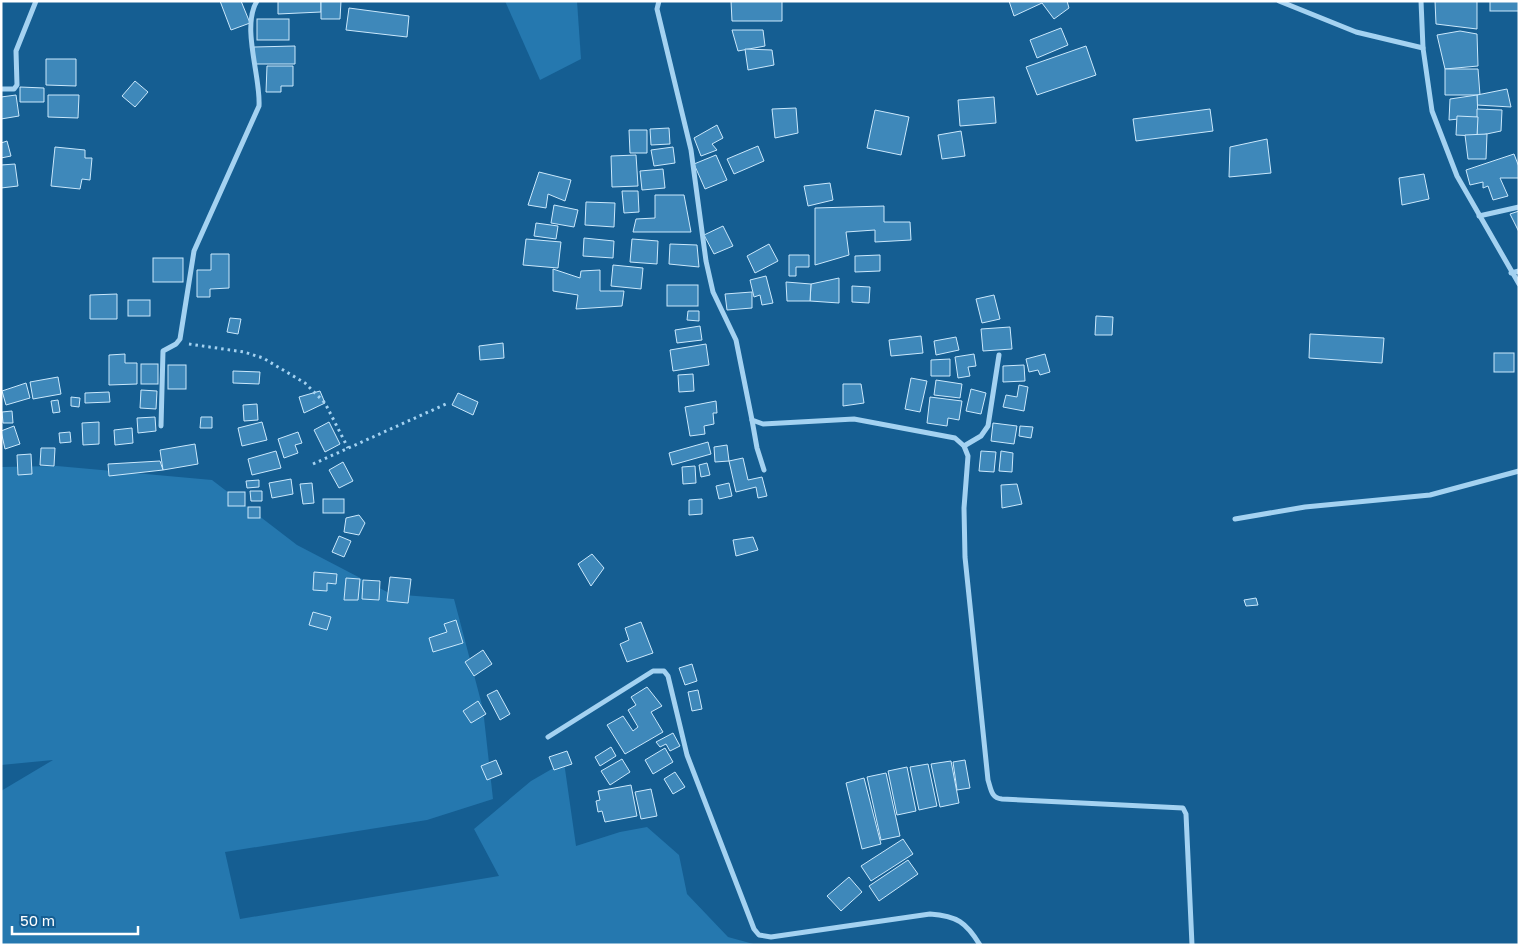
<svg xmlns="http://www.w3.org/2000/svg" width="1520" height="946" font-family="'Golos Text',sans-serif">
  <rect width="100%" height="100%" fill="#155e92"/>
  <!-- green -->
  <g fill="#2578af">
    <polygon points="505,1 577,1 581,59 540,80"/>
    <polygon points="57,466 212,480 297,545 391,594 454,599 483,709 493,799 427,820 225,852 240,919 499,876 474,829 531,781 564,762 576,846 620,832 647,827 679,855 687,894 728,937 757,945 1,945 1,791 53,760 1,765 1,467"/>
  </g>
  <!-- building -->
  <g fill="#3e88ba" stroke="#cae8fc">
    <polygon points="220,1 241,1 250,23 231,30"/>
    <polygon points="278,1 321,1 321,12 278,14"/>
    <polygon points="321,1 341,1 340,19 321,19"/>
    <polygon points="731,1 782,1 782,21 732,21"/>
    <polygon points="1009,1 1067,1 1069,8 1054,19 1042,3 1014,16"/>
    <polygon points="1435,1 1477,1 1477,29 1436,24"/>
    <rect x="1490" y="1" width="29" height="10"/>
    <polygon points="349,8 409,16 407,37 346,30"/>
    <rect x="257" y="19" width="32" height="21"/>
    <polygon points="1061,28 1068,45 1037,58 1030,40"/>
    <polygon points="732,30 763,30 765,46 738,51"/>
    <polygon points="1460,31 1477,34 1478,66 1445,69 1437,35"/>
    <polygon points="295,46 295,64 254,64 254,47"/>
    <polygon points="1086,46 1096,75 1037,95 1026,67"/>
    <polygon points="745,49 772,50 774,65 748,70"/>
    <polygon points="46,59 76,59 76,86 46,85"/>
    <polygon points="267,66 293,66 293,86 281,86 281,92 266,92"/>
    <polygon points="1445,69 1478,69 1480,95 1445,95"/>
    <polygon points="135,81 148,92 135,107 122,96"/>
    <polygon points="20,87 44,88 44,102 20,102"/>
    <polygon points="1507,89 1511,107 1477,105 1477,95"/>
    <polygon points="16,95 19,116 1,119 1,97"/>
    <polygon points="48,95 79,95 78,118 48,117"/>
    <polygon points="1477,95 1478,117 1449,120 1450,99"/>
    <polygon points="994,97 996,123 960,126 958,100"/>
    <polygon points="796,108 798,133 775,138 772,109"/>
    <polygon points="1210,109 1213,131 1136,141 1133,119"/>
    <polygon points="1477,109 1502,110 1501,131 1477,136"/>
    <polygon points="875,110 909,117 901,155 867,148"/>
    <polygon points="1457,116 1478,117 1477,136 1456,135"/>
    <polygon points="717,125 723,138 712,144 717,150 701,156 694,138"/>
    <polygon points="669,128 670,144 651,145 650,129"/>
    <polygon points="629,130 647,130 647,153 630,153"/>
    <polygon points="961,131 965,156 942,159 938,135"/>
    <polygon points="1487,134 1486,159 1468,159 1465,135"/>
    <polygon points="1267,139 1271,173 1229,177 1230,147"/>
    <polygon points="7,141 11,156 1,158 1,143"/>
    <polygon points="758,146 764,161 734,174 727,159"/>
    <polygon points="55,147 85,150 85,158 92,158 90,180 82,179 80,189 51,186"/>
    <polygon points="673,147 675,163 654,166 651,150"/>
    <polygon points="1514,154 1519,167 1519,178 1500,178 1508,196 1493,200 1488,186 1483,188 1483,182 1470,185 1466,170"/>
    <polygon points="636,155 638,186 612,187 611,156"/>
    <polygon points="716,155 727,180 705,189 694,164"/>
    <polygon points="15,164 18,186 1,188 1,165"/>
    <polygon points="663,169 665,188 642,190 640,171"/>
    <polygon points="539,172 571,180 565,201 548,194 546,208 528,205"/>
    <polygon points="1424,174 1429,199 1402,205 1399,178"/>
    <polygon points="830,183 833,200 808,206 804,186"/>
    <polygon points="622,191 638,191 639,212 624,213"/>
    <polygon points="655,195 684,195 691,232 633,232 636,219 655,218"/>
    <polygon points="586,202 615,203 614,227 585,225"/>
    <polygon points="554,205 578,210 574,227 551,223"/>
    <polygon points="884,206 884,222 910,222 911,240 875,242 875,230 846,232 849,255 815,265 815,208"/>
    <polygon points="1519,211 1519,232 1510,214"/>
    <polygon points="536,223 558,226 556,239 534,236"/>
    <polygon points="723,226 733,246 714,254 704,235"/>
    <polygon points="584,238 614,241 613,258 583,256"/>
    <polygon points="526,239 561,242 558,268 523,265"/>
    <polygon points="632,239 658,241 657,264 630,262"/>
    <polygon points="670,244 697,245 699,267 669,264"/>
    <polygon points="769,244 778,261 755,273 747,256"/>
    <polygon points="211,254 229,254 229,288 210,289 210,297 197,297 197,270 211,270"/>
    <polygon points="789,255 809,255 809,267 796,267 796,276 789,276"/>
    <polygon points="880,255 880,271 855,272 855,256"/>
    <rect x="153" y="258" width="30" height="24"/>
    <polygon points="613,265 643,268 641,289 611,286"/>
    <polygon points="553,269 580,278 581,271 600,270 600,291 624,291 622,306 576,309 578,295 553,291"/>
    <polygon points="766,276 773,303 762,305 760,295 754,297 750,280"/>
    <polygon points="839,278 839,303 810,301 811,284"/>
    <polygon points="786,282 811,284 810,301 787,301"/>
    <rect x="667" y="285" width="31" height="21"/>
    <polygon points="852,286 870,287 869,303 852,302"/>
    <polygon points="752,292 752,308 727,310 725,294"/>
    <polygon points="117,294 117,319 90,319 90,295"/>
    <polygon points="994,295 1000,319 982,323 976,299"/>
    <rect x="128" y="300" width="22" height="16"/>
    <polygon points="688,311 699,311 699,321 687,320"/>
    <polygon points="1096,316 1113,317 1112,335 1095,335"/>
    <polygon points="230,318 241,319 238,334 227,332"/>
    <polygon points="700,326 702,340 677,343 675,330"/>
    <polygon points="1010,327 1012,349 983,351 981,329"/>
    <polygon points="1310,334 1384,338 1382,363 1309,358"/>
    <polygon points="921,336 923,353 891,356 889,340"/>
    <polygon points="956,337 959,350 936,355 934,341"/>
    <polygon points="503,343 504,358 480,360 479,346"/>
    <polygon points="706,344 709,365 673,371 670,350"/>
    <rect x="1494" y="353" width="20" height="19"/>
    <polygon points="125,354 125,363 137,363 137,384 109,385 109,355"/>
    <polygon points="974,354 976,366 968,367 970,376 958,378 955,357"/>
    <polygon points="1045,354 1050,372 1040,375 1038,370 1029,372 1026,359"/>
    <polygon points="950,359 950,376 931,376 931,360"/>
    <rect x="141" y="364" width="17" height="20"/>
    <rect x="168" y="365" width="18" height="24"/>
    <polygon points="1024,365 1025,381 1003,382 1003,366"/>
    <polygon points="233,371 260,372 259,384 233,383"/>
    <polygon points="693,374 694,391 679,392 678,375"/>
    <polygon points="58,377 61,394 33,399 30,382"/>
    <polygon points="911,378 927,381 920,412 905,409"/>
    <polygon points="936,380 962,384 960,398 934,395"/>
    <polygon points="26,383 30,398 6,405 2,391"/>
    <polygon points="843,384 861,384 864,403 843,406"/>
    <polygon points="1019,385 1028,387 1024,411 1003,407 1006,395 1017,397"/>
    <polygon points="971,389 986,393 981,414 966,411"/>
    <polygon points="141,390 157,391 156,409 140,408"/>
    <polygon points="320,391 325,403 304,413 299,397"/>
    <polygon points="109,392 110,402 85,403 85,393"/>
    <polygon points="458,393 478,402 473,415 452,405"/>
    <polygon points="71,397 80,398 79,407 71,406"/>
    <polygon points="930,397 962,401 959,420 948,418 947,426 927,423"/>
    <polygon points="58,400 60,412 53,413 51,401"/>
    <polygon points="716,401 717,413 713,413 714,424 704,426 705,434 690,436 685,407"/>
    <polygon points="257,404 258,420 244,421 243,405"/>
    <polygon points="12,411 13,423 3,423 2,412"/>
    <polygon points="155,417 156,431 138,433 137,418"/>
    <polygon points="201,417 212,417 212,428 200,428"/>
    <polygon points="99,422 99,444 83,445 82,423"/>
    <polygon points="262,422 267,440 242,446 238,428"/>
    <polygon points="329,422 340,444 325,452 314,430"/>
    <polygon points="993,423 1017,426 1014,444 991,441"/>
    <polygon points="14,426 20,444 5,449 1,431"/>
    <polygon points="1020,426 1033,427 1031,438 1019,436"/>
    <polygon points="132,428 133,443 115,445 114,430"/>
    <polygon points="70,432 71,442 60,443 59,433"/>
    <polygon points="298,432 302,443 295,445 298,453 284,458 278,439"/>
    <polygon points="708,442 711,454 672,465 669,453"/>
    <polygon points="195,444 198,464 163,470 160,450"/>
    <polygon points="727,445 729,461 715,462 714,447"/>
    <polygon points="41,448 55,448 54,466 40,465"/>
    <polygon points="276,451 281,468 252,475 248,459"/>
    <polygon points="981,451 996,452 994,472 979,471"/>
    <polygon points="1001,451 1013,453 1012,472 999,471"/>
    <polygon points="31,454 32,474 18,475 17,455"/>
    <polygon points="743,458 748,480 762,477 767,496 758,498 756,487 736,492 729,461"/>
    <polygon points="160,461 163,470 109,476 108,464"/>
    <polygon points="343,462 353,481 339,488 329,470"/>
    <polygon points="707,463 710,475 701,477 699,465"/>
    <polygon points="695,466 696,483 683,484 682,467"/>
    <polygon points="291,479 293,494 272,498 269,483"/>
    <polygon points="259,480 259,487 247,488 246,481"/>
    <polygon points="312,483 314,503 303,504 300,484"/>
    <polygon points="729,483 732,496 719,499 716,486"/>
    <polygon points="1017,484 1022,504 1002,508 1001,485"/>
    <polygon points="250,491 262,491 262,501 251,501"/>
    <rect x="228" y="492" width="17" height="14"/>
    <rect x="323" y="499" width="21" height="14"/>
    <polygon points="702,499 702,514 689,515 689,500"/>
    <rect x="248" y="507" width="12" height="11"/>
    <polygon points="359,515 365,523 359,535 344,532 346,518"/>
    <polygon points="339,536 351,541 344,557 332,552"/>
    <polygon points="753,537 758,550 736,556 733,540"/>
    <polygon points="592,554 604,568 591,586 578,564"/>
    <polygon points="314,572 337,574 336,584 327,583 327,591 313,590"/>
    <polygon points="390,577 411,579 408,603 387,601"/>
    <polygon points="346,578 360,579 358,600 344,600"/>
    <polygon points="363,580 380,581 379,600 362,599"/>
    <polygon points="1256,598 1258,605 1246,606 1244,600"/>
    <polygon points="313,612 331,617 327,630 309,625"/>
    <polygon points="456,620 463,643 433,652 429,638 447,632 444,624"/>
    <polygon points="641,622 653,653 627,662 620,644 629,640 625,628"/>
    <polygon points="483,650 492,664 474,676 465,662"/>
    <polygon points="692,664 697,681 685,685 679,668"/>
    <polygon points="647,687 662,706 651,712 663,732 625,754 607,725 623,716 633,731 638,727 628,710 636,705 631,697"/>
    <polygon points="497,690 510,714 500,720 487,695"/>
    <polygon points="698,690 702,709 692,711 688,692"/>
    <polygon points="478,701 486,714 471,723 463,711"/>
    <polygon points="673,733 680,746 670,751 666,744 660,747 656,742"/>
    <polygon points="611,747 616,756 600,766 595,757"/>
    <polygon points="665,748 673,762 653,774 645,760"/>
    <polygon points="567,751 572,764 554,770 549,757"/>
    <polygon points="622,759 630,772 610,785 601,771"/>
    <polygon points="496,760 502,774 487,780 481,766"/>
    <polygon points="965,760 970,788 957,790 953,762"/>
    <polygon points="951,761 959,803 940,807 931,764"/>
    <polygon points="928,764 937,806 919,810 910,767"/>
    <polygon points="907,767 916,811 897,815 888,771"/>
    <polygon points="675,772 685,787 673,794 664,779"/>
    <polygon points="886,773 900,836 881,840 867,777"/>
    <polygon points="864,778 881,844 862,849 846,783"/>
    <polygon points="631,785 637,816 605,822 602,811 598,812 596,801 600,800 598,791"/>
    <polygon points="651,789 657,816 641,819 635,792"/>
    <polygon points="903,839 913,854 871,881 861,866"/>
    <polygon points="908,860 918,874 879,901 869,886"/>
    <polygon points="849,877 862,892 841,911 827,896"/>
  </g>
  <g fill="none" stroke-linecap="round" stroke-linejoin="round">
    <!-- path -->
    <g stroke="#a4d2f1" stroke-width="3" stroke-dasharray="2.5 4" stroke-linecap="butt">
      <polyline points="189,344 244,352 263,358 305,383 325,403 348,448"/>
      <polyline points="313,464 446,404"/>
    </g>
    <!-- minor -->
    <g stroke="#a4d2f1" stroke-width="5">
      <path d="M659,1L657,9L691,150L706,261L713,292L736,340L752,420L763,424L854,419L955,438L964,446L968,456L964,508L965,557L988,780C991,789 991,798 1002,799L1183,808L1186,814L1192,945"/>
      <polyline points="1279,1 1356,32 1423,48"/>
      <polyline points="1421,1 1423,48 1432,111 1457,176 1519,284"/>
      <polyline points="1,89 14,89 17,85 16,51 36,1"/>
      <polyline points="1479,216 1519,207"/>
      <polyline points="1511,273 1519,271"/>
      <polyline points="752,420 757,448 764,470"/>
      <path d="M161,426L163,351L176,344L180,339L194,251L259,106C261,77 241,27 257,1"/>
      <polyline points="964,446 981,436 988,426 999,355"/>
      <polyline points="1235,519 1305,507 1430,495 1519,471"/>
      <path d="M548,737L653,671H664L668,676L687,755L754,929L759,935L771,937L930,914C957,916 966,922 980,945"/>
    </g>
  </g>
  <!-- border -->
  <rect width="1520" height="946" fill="none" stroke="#ffffff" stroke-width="5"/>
  <!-- scale -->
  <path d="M12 926v8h126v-8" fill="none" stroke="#ffffff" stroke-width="2.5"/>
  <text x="20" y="926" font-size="15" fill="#ffffff" stroke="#155e92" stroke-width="4" paint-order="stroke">50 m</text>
</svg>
